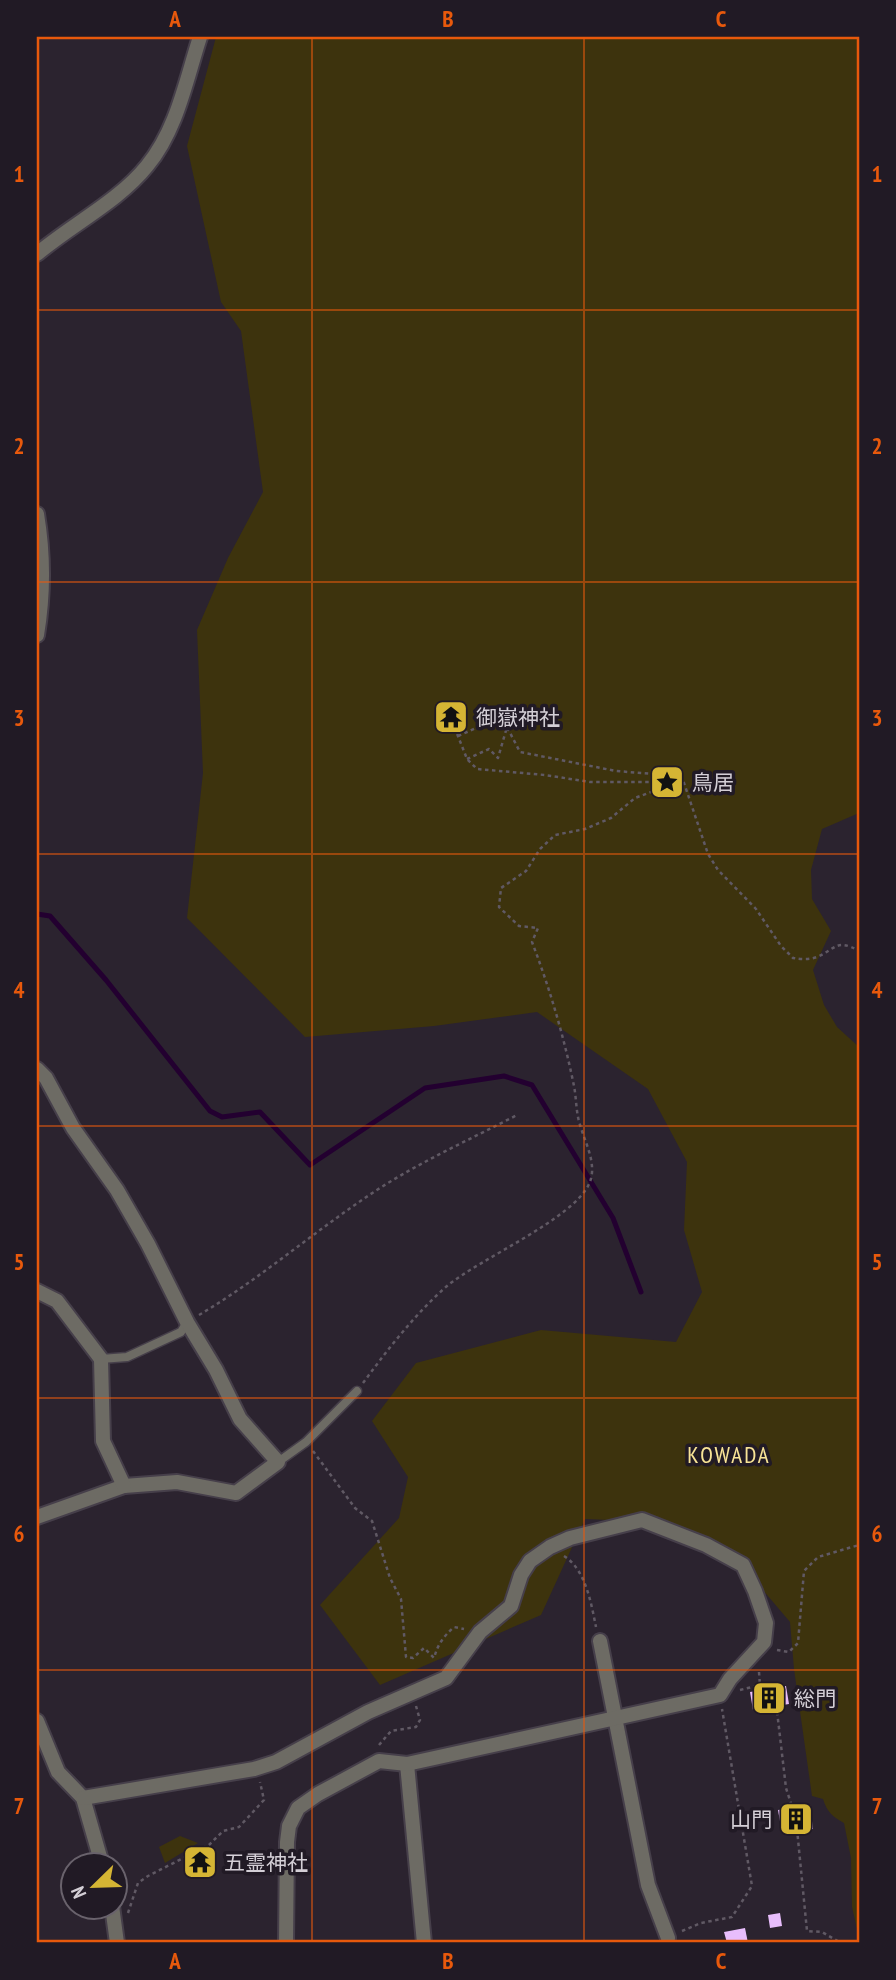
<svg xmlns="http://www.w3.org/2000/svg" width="896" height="1980" font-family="'PT Sans Narrow','Noto Sans JP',sans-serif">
  <rect width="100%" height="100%" fill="#2b232f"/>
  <!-- green -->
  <g fill="#3d330d">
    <path d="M216,37H859V813L822,829L811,870L812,899L831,931L813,970L824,1005L837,1027L859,1047V1938L852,1907L851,1858L844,1823C833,1817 827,1812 823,1799L812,1796L794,1669L790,1622L727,1548L663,1522L585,1519L541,1615L380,1685L320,1605L399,1518L408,1477L372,1421L416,1363L541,1330L676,1342L702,1292L684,1230L687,1162L648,1089L537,1012L434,1026L305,1037L187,918L203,773L197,630L228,558L263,492L241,331L221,302L187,146Z"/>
    <polygon points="180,1836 198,1843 165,1863 159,1847"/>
  </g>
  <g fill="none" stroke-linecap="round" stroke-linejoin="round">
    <!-- stream -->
    <polyline stroke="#230030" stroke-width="5" points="37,914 50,916 106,980 210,1111 222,1117 260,1112 310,1165 425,1088 504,1076 532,1085 613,1218 641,1292"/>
  </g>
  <!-- building -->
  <g fill="#e8bdfc">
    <polygon points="786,1686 789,1704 753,1710 750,1692"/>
    <polygon points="810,1805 813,1829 782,1833 778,1810"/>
    <polygon points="780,1913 782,1926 770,1928 768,1915"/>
    <polygon points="745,1928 748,1943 727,1943 724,1932"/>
  </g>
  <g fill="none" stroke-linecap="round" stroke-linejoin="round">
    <!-- service casing -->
    <g stroke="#463f4a" stroke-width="11">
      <g id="service">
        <polyline points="101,1359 127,1357 181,1332 187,1322"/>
        <polyline points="278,1462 306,1442 357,1391"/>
      </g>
    </g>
    <!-- minor casing -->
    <g stroke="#463f4a" stroke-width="18">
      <g id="minor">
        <polyline points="37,1069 46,1078 73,1128 117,1190 148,1244 187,1322 216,1370 240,1419 278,1462 236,1493 177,1482 124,1486 37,1517"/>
        <polyline points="37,1291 57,1301 101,1359 103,1441 124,1486"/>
        <polyline points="600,1641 648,1885 668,1938"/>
        <polyline points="37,1721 58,1772 83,1798 102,1864"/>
        <polyline points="407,1764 424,1943"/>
        <polyline points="83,1798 254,1769 276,1762 368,1712 446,1678 480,1632 511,1606 521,1575 530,1561 550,1547 570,1538 642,1520 706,1545 743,1565 755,1591 766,1623 764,1642 730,1679 720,1695 407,1764 379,1761 318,1794 298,1808 289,1826 287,1842 286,1943"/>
        <polyline points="112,1906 117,1943"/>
      </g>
    </g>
    <!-- tertiary casing -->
    <g stroke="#463f4a" stroke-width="18">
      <g id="tertiary">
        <path d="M37,254C71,225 119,201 147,166C177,130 186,80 200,37"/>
        <path d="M37,514C44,556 44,593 37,635"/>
      </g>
    </g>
    <!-- path -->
    <g stroke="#605964" stroke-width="2.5" stroke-dasharray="3.5 3.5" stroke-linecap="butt">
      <polyline points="452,721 467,759 477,769 545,775 590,782 673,782"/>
      <polyline points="458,736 476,728"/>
      <path d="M467,759L489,749L498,758L507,727L520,752L616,771L679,776L683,780L708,854L718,870L756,909L781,946L793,958C800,959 809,960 817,957C836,949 836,938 859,951"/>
      <path d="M199,1315C263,1277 318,1228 380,1188C424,1160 471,1139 517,1115"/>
      <path d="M363,1383C388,1349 415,1314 447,1286C481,1258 573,1219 589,1184C599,1163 582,1138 578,1117C576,1107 576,1096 574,1086C564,1037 550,989 532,942L538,928L519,926L499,907L501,888L526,871L540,849L555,835L585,829L611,818L635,798L683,780"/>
      <path d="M313,1451L355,1508L372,1521L390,1578L401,1599L406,1657L413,1658L424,1648L434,1658C438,1644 443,1637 454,1627L464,1629"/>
      <path d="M564,1556C586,1570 591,1603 596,1627"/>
      <polyline points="777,1650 789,1652 798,1643 804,1571 818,1557 859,1545"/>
      <polyline points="759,1672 762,1712 777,1711 786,1788 796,1819 807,1931 822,1932 841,1943"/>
      <polyline points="740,1690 760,1685"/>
      <polyline points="379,1745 391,1731 416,1727 420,1720 416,1706"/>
      <polyline points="128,1913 138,1883 148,1876 209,1845 223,1831 239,1827 264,1800 260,1782"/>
      <polyline points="682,1931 701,1923 732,1917 752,1886 722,1709"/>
    </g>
    <!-- service -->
    <use href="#service" stroke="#6d6b64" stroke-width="8"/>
    <!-- minor -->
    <use href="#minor" stroke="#6d6b64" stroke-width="14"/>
    <!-- tertiary -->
    <use href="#tertiary" stroke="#6d6b64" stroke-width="14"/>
  </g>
  <!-- grid -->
  <path fill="none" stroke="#e8590c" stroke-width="2" stroke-opacity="0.55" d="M312,37V1943M584,37V1943M37,310H859M37,582H859M37,854H859M37,1126H859M37,1398H859M37,1670H859"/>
  <!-- icons -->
  <defs>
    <g id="temple-square" transform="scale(1.75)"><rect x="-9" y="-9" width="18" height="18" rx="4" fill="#d5b534" stroke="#211a25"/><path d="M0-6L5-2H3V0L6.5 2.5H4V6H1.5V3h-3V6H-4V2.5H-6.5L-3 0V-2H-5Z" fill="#111"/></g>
    <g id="sight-square" transform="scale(1.75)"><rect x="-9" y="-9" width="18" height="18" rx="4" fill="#d5b534" stroke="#211a25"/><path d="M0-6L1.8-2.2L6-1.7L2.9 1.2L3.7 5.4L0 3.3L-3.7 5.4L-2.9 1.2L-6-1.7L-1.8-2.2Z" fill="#111"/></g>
    <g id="building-square" transform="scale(1.75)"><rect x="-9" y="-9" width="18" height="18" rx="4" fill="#d5b534" stroke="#211a25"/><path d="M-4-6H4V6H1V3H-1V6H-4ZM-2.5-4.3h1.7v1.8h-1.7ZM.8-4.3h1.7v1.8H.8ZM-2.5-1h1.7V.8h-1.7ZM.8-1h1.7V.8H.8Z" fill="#111"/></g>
  </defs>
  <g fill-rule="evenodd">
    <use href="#temple-square" x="451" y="717"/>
    <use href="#sight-square" x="667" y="782"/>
    <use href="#building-square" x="769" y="1698"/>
    <use href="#building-square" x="796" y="1819"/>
    <use href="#temple-square" x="200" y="1862"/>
  </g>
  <g text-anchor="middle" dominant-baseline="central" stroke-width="7" stroke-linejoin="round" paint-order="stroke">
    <!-- poi labels -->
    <g font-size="21" fill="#d4cfd6" stroke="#211a25" text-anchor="start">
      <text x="476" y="717">御嶽神社</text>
      <text x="692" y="782">鳥居</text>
      <text x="794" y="1698">総門</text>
      <text x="772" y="1819" text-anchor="end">山門</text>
      <text x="224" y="1862">五霊神社</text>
    </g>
    <!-- neighbourhood labels -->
    <g font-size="23" letter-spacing="2" fill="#f9e496" stroke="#211a25">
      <text x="729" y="1454">KOWADA</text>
    </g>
  </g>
  <!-- border -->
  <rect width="896" height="1980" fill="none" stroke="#211a25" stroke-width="77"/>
  <!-- north arrow -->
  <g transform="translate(94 1886) rotate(247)"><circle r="33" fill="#211a25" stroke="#69626c" stroke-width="2"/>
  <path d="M0-5L12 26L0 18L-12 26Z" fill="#d5b534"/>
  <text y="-10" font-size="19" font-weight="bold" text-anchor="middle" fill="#d4cfd6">N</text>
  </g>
  <rect x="38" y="38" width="820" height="1903" fill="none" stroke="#e8590c" stroke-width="2.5"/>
  <g font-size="23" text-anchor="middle" font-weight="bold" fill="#e8590c">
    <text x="175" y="27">A</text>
    <text x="448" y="27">B</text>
    <text x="721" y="27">C</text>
    <text x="19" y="182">1</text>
    <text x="877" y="182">1</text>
    <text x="19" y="454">2</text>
    <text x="877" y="454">2</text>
    <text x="19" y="726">3</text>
    <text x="877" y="726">3</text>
    <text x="19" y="998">4</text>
    <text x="877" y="998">4</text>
    <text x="19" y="1270">5</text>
    <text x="877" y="1270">5</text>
    <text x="19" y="1542">6</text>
    <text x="877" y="1542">6</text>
    <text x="19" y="1814">7</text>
    <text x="877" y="1814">7</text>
    <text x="175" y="1969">A</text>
    <text x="448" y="1969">B</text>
    <text x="721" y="1969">C</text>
  </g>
</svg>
